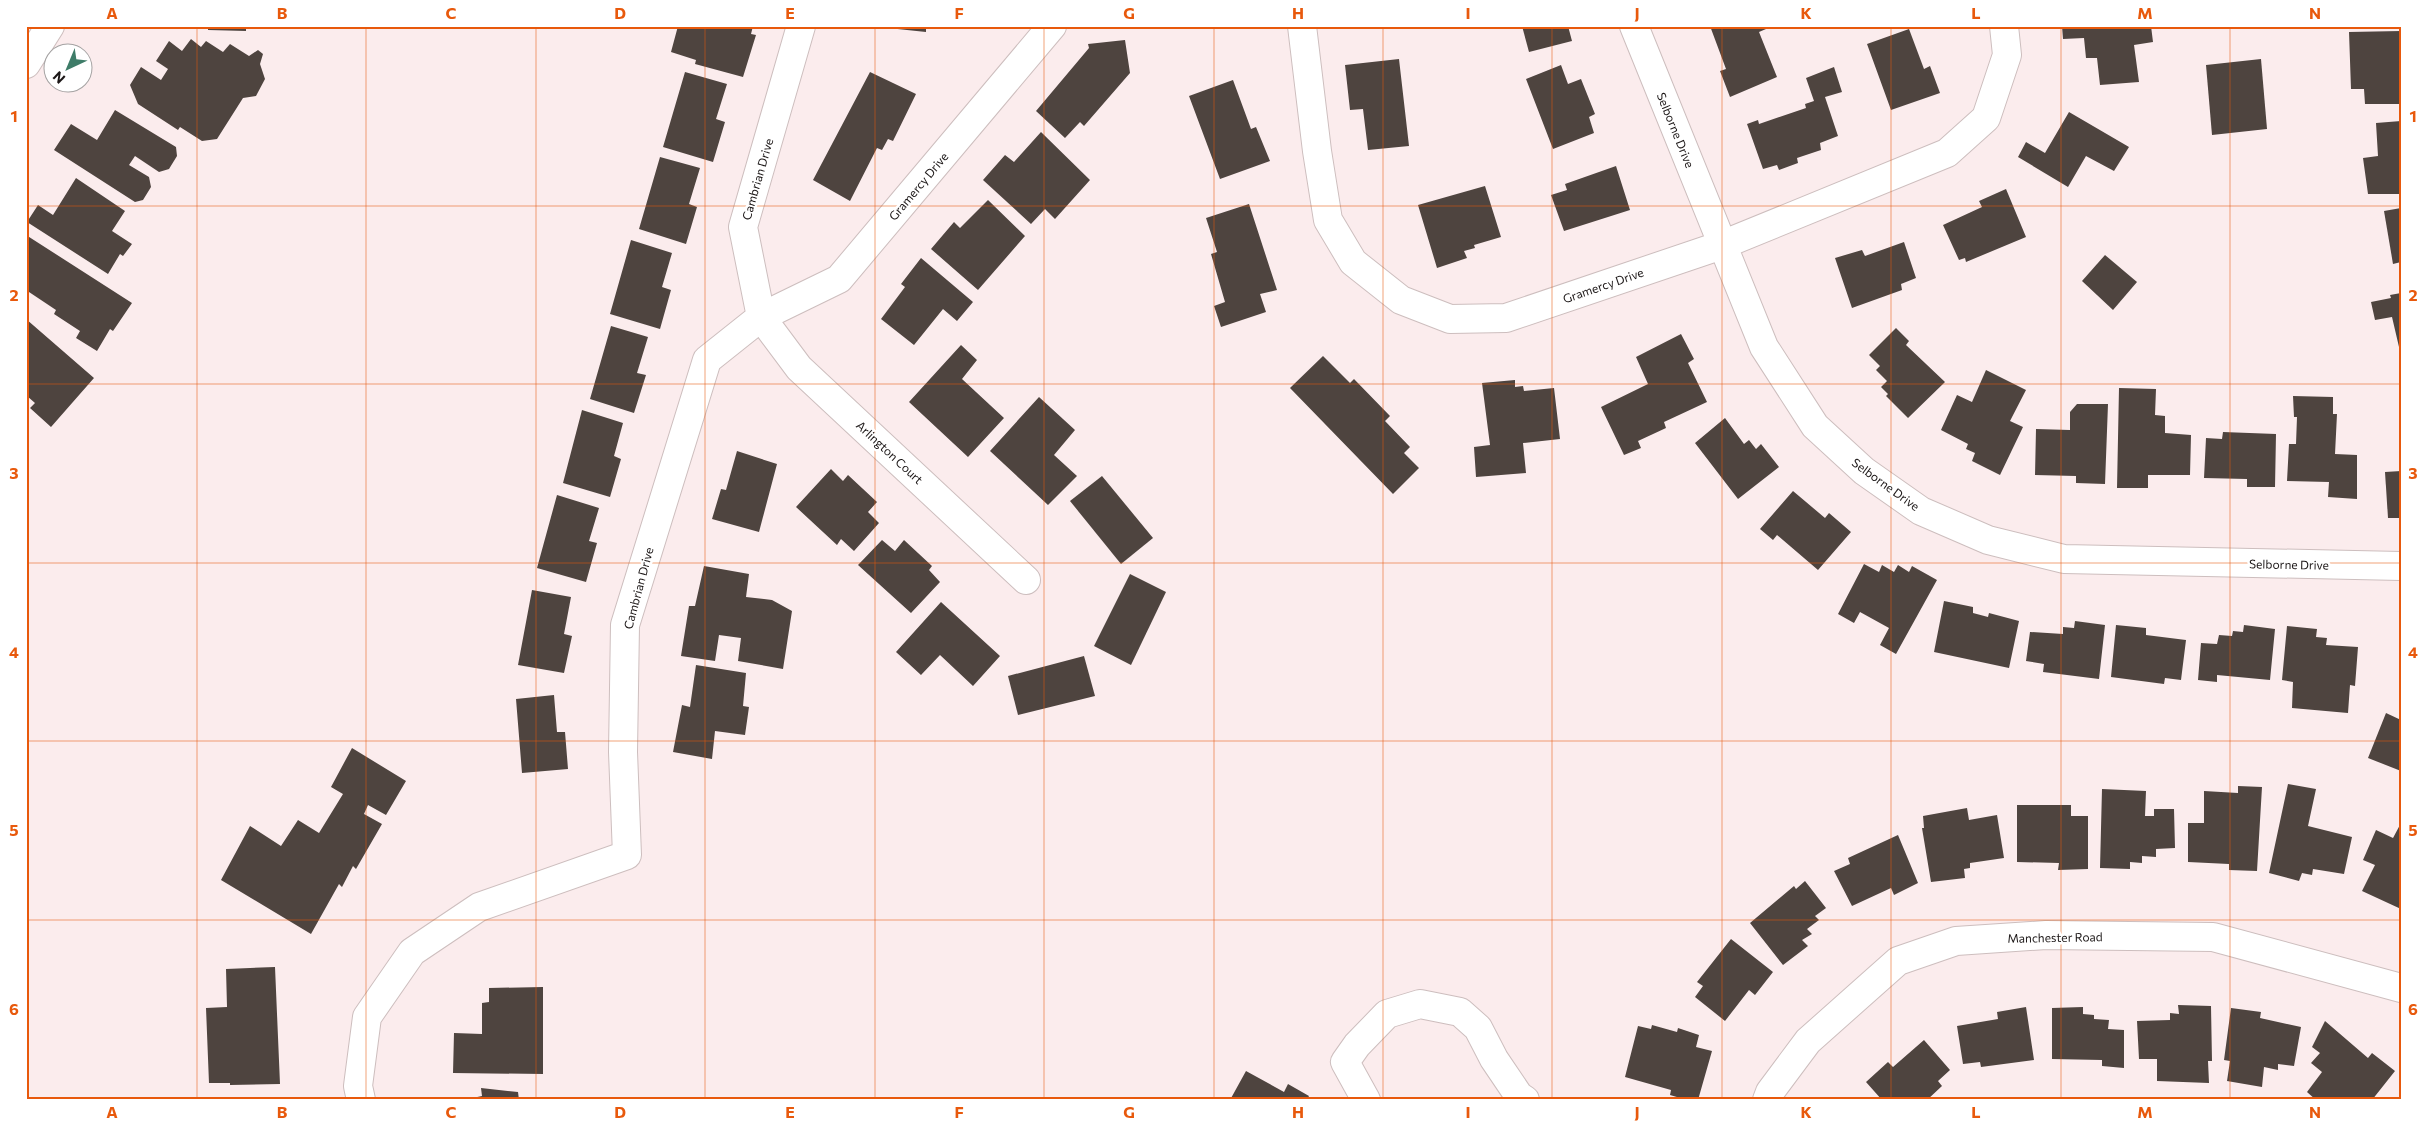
<svg xmlns="http://www.w3.org/2000/svg" width="2427" height="1126" font-family="Commissioner,sans-serif">
  <rect width="100%" height="100%" fill="#fbeced"/>
  <!-- building -->
  <g fill="#4e443f">
    <polygon points="208,26 246,26 246,31 208,30"/>
    <polygon points="678,26 753,26 751,34 756,35 743,77 695,64 696,60 671,52"/>
    <polygon points="869,26 926,26 926,32"/>
    <polygon points="1522,26 1568,26 1572,41 1529,52"/>
    <polygon points="1710,26 1773,26 1759,32 1777,77 1730,97 1720,71 1726,69"/>
    <polygon points="2062,26 2151,26 2153,42 2134,45 2139,82 2100,85 2097,58 2086,58 2084,38 2063,39"/>
    <polygon points="1909,29 1924,69 1930,66 1940,93 1891,110 1867,44"/>
    <polygon points="2401,31 2401,104 2365,104 2364,89 2351,89 2349,32"/>
    <polygon points="191,39 201,47 206,41 223,52 230,44 249,56 258,50 263,54 260,64 265,79 256,96 243,98 217,139 202,141 180,127 178,130 138,104 130,85 141,67 161,80 168,69 156,61 169,41 182,51"/>
    <polygon points="1125,40 1130,73 1084,126 1080,122 1065,138 1036,111 1089,48 1088,44"/>
    <polygon points="1399,59 1409,146 1368,150 1363,109 1350,110 1345,65"/>
    <polygon points="2261,59 2267,129 2212,135 2206,65"/>
    <polygon points="1561,65 1568,84 1581,79 1595,114 1589,117 1594,133 1553,149 1526,79"/>
    <polygon points="1834,67 1842,92 1825,97 1838,136 1820,143 1821,150 1797,158 1798,163 1779,170 1777,165 1763,169 1747,124 1758,120 1759,124 1806,108 1805,104 1814,101 1806,78"/>
    <polygon points="685,72 727,84 716,119 725,122 713,162 663,147"/>
    <polygon points="870,72 916,94 893,141 888,139 882,150 877,148 850,201 813,180"/>
    <polygon points="1233,80 1251,129 1256,127 1270,161 1220,179 1189,96"/>
    <polygon points="115,110 176,147 177,156 169,169 159,172 135,156 129,165 149,177 151,187 143,200 135,202 54,150 71,124 97,140"/>
    <polygon points="2069,112 2129,147 2114,171 2086,156 2068,187 2018,157 2026,142 2045,153"/>
    <polygon points="2401,121 2401,194 2368,194 2363,158 2378,156 2376,123"/>
    <polygon points="1041,132 1090,180 1055,219 1045,209 1031,224 983,180 1005,155 1014,162"/>
    <polygon points="660,157 700,168 689,204 697,207 686,244 639,229"/>
    <polygon points="1616,166 1630,210 1564,231 1551,195 1567,190 1565,184"/>
    <polygon points="76,178 125,211 112,231 132,244 123,256 120,254 108,274 27,222 38,205 53,215"/>
    <polygon points="1485,186 1501,237 1474,245 1475,248 1464,251 1467,258 1437,268 1418,205"/>
    <polygon points="2006,189 2026,237 1966,262 1965,258 1959,260 1943,225 1982,207 1979,201"/>
    <polygon points="988,200 1025,236 978,290 931,249 954,222 960,228"/>
    <polygon points="1249,204 1277,290 1260,294 1266,312 1221,327 1214,306 1225,302 1211,254 1217,252 1206,218"/>
    <polygon points="2401,208 2401,262 2393,264 2384,211"/>
    <polygon points="26,235 132,303 113,331 110,329 97,351 76,338 80,331 54,314 56,310 26,290"/>
    <polygon points="631,240 672,253 662,287 671,290 660,329 610,314"/>
    <polygon points="1904,242 1916,278 1901,284 1902,290 1852,308 1835,258 1862,250 1865,256"/>
    <polygon points="2105,255 2137,282 2113,310 2082,281"/>
    <polygon points="921,258 973,302 957,321 943,309 914,345 881,319 905,287 901,284"/>
    <polygon points="2401,293 2401,346 2399,347 2392,317 2375,320 2371,302 2391,298 2390,295"/>
    <polygon points="26,319 94,378 51,427 30,408 35,403 27,396 26,397"/>
    <polygon points="611,326 648,337 637,373 646,375 634,413 590,399"/>
    <polygon points="1896,328 1909,341 1906,345 1945,382 1908,418 1886,396 1888,394 1881,387 1887,381 1876,370 1880,366 1869,355"/>
    <polygon points="1681,334 1694,359 1688,363 1707,402 1664,422 1666,428 1638,441 1641,448 1624,455 1601,407 1648,384 1636,357"/>
    <polygon points="961,345 977,360 962,379 1004,418 968,457 909,402"/>
    <polygon points="1323,356 1350,383 1354,379 1390,416 1385,421 1410,447 1404,453 1419,468 1393,494 1290,388"/>
    <polygon points="1986,370 2026,390 2010,421 2023,427 2000,475 1972,461 1975,453 1966,449 1968,444 1941,430 1957,395 1972,402"/>
    <polygon points="1515,380 1515,387 1523,386 1524,391 1554,388 1560,439 1523,443 1526,473 1476,477 1474,447 1490,445 1482,383"/>
    <polygon points="2119,388 2156,389 2155,415 2165,416 2165,433 2191,435 2190,475 2148,475 2148,488 2117,488"/>
    <polygon points="2293,396 2333,397 2333,414 2337,414 2335,454 2357,455 2357,499 2328,497 2329,482 2287,481 2289,444 2296,444 2297,417 2294,417"/>
    <polygon points="1039,397 1075,430 1054,455 1077,476 1048,505 990,451"/>
    <polygon points="2077,404 2108,404 2105,484 2076,483 2076,476 2035,475 2036,429 2070,430 2070,412"/>
    <polygon points="582,410 623,423 614,456 621,459 610,497 563,483"/>
    <polygon points="1725,418 1744,444 1749,440 1756,449 1761,444 1779,467 1738,499 1695,443"/>
    <polygon points="2223,432 2276,434 2275,487 2247,487 2247,479 2204,478 2206,438 2222,439"/>
    <polygon points="737,451 777,464 759,532 712,519 721,489 726,490"/>
    <polygon points="831,469 843,481 848,475 877,502 868,512 879,523 854,551 841,539 837,545 796,507"/>
    <polygon points="2401,471 2401,518 2388,518 2385,472"/>
    <polygon points="1102,476 1153,538 1121,564 1070,501"/>
    <polygon points="1793,491 1825,518 1829,513 1851,532 1818,570 1777,535 1773,540 1760,529"/>
    <polygon points="557,495 599,508 589,541 597,543 586,582 537,568"/>
    <polygon points="882,540 895,551 904,540 932,566 929,570 940,582 911,613 858,565"/>
    <polygon points="1864,564 1879,572 1882,565 1894,572 1898,565 1909,572 1912,566 1937,580 1896,654 1880,645 1889,628 1860,612 1854,623 1838,614"/>
    <polygon points="704,566 749,574 746,597 772,600 792,611 783,669 738,661 741,638 719,635 715,661 681,656 689,606 695,606"/>
    <polygon points="1130,574 1166,592 1131,665 1094,646"/>
    <polygon points="532,590 571,597 564,634 572,636 564,673 518,665"/>
    <polygon points="1944,601 1973,607 1973,613 1988,617 1989,613 2019,621 2009,668 1934,652"/>
    <polygon points="941,602 1000,656 973,686 940,655 921,675 896,652"/>
    <polygon points="2075,621 2105,625 2099,679 2043,672 2044,664 2026,661 2030,632 2063,634 2063,627 2074,628"/>
    <polygon points="2116,625 2146,628 2146,635 2186,640 2181,680 2165,678 2164,684 2111,677"/>
    <polygon points="2244,625 2275,629 2270,680 2217,675 2217,682 2198,680 2201,643 2217,644 2219,635 2232,636 2233,631 2243,632"/>
    <polygon points="2287,626 2317,629 2316,637 2327,638 2326,645 2358,647 2355,686 2350,685 2348,713 2292,708 2293,682 2282,680"/>
    <polygon points="1084,656 1095,696 1018,715 1008,676"/>
    <polygon points="696,665 746,673 743,706 749,707 745,735 715,731 712,759 673,752 682,705 690,707"/>
    <polygon points="554,695 557,732 565,732 568,769 522,773 516,699"/>
    <polygon points="2386,713 2401,720 2401,771 2368,758"/>
    <polygon points="352,748 406,781 386,815 368,805 364,814 382,824 356,869 353,866 342,887 339,884 311,934 221,880 250,826 281,846 298,820 319,833 343,794 331,787"/>
    <polygon points="2288,784 2316,789 2308,826 2352,837 2344,874 2313,869 2312,875 2302,873 2299,881 2269,873"/>
    <polygon points="2238,786 2262,787 2257,871 2229,870 2229,864 2188,862 2188,823 2204,823 2204,791 2238,793"/>
    <polygon points="2102,789 2146,791 2145,816 2154,816 2154,809 2174,809 2175,848 2156,849 2156,857 2142,856 2142,863 2130,862 2130,869 2100,868"/>
    <polygon points="2017,805 2071,805 2071,816 2088,816 2088,869 2058,870 2059,863 2017,862"/>
    <polygon points="1967,808 1969,820 1997,815 2004,858 1970,863 1970,868 1964,869 1965,878 1931,882 1922,828 1924,828 1923,816"/>
    <polygon points="2401,823 2401,909 2362,891 2375,865 2363,860 2376,830 2393,838"/>
    <polygon points="1898,835 1918,883 1894,895 1891,888 1852,906 1834,871 1850,864 1848,858"/>
    <polygon points="1805,881 1826,908 1815,916 1819,920 1807,929 1812,934 1802,940 1808,946 1783,965 1750,923 1794,886 1796,889"/>
    <polygon points="1731,939 1773,972 1755,995 1749,990 1725,1021 1695,997 1703,986 1697,982"/>
    <polygon points="275,967 280,1084 230,1085 230,1083 209,1083 206,1008 227,1007 226,969"/>
    <polygon points="543,987 543,1074 453,1073 454,1033 482,1034 482,1003 489,1002 489,988"/>
    <polygon points="2178,1005 2211,1006 2212,1061 2208,1061 2209,1083 2157,1081 2157,1059 2139,1059 2137,1021 2170,1020 2170,1013 2179,1014"/>
    <polygon points="2026,1007 2034,1060 1981,1067 1980,1062 1963,1064 1957,1026 1998,1019 1997,1012"/>
    <polygon points="2083,1007 2083,1014 2094,1015 2094,1019 2109,1020 2108,1029 2124,1030 2124,1068 2102,1066 2102,1060 2052,1059 2052,1008"/>
    <polygon points="2231,1008 2261,1012 2260,1018 2301,1027 2294,1066 2278,1064 2278,1070 2264,1067 2262,1087 2227,1081 2230,1061 2224,1060"/>
    <polygon points="2325,1021 2368,1058 2372,1053 2395,1071 2372,1100 2316,1100 2307,1092 2322,1072 2311,1063 2320,1053 2312,1047"/>
    <polygon points="1652,1025 1677,1032 1678,1028 1699,1035 1696,1047 1712,1051 1698,1100 1687,1100 1670,1095 1671,1090 1625,1077 1638,1026 1651,1029"/>
    <polygon points="1924,1040 1950,1070 1938,1081 1942,1086 1927,1100 1882,1100 1866,1082 1888,1062 1893,1067"/>
    <polygon points="1246,1071 1284,1092 1288,1084 1309,1096 1307,1100 1230,1100"/>
    <polygon points="481,1088 518,1092 519,1100 463,1100 482,1096"/>
  </g>
  <g fill="none" stroke-linecap="round" stroke-linejoin="round">
    <!-- minor casing -->
    <g stroke="#cdbebe" stroke-width="30">
      <g id="minor">
        <polyline points="1302,26 1317,151 1328,220 1353,262 1401,300 1450,319 1506,318 1722,245 1947,153 1986,118 2007,55 2004,26"/>
        <polyline points="1634,26 1764,347 1815,426 1864,471 1921,511 1988,540 2064,559 2401,566"/>
        <polyline points="26,64 50,26"/>
        <polyline points="1026,580 799,368 761,317 839,279 1052,26"/>
        <polyline points="361,1100 358,1086 367,1017 412,952 479,907 627,855 623,752 625,625 707,360 761,317 743,227 801,26"/>
        <polyline points="1366,1100 1345,1062 1357,1045 1387,1014 1420,1004 1460,1012 1478,1028 1494,1059 1519,1096 1525,1100"/>
        <polyline points="1767,1100 1770,1092 1808,1041 1898,961 1956,941 2046,935 2213,937 2401,988"/>
      </g>
    </g>
    <!-- minor -->
    <use href="#minor" stroke="#fff" stroke-width="28"/>
  </g>
  <!-- grid -->
  <path fill="none" stroke="#e8590c" stroke-width="1" stroke-opacity="0.55" d="M197,26V1100M366,26V1100M536,26V1100M705,26V1100M875,26V1100M1044,26V1100M1214,26V1100M1383,26V1100M1552,26V1100M1722,26V1100M1891,26V1100M2061,26V1100M2230,26V1100M26,206H2401M26,384H2401M26,563H2401M26,741H2401M26,920H2401"/>
  <g text-anchor="middle" dominant-baseline="central" stroke-width="5" stroke-linejoin="round" paint-order="stroke">
    <!-- street labels -->
    <g font-size="12" fill="#1b1616" stroke="#fff">
      <text transform="translate(1676 130) rotate(68)">Selborne Drive</text>
      <text transform="translate(757 179) rotate(-74)">Cambrian Drive</text>
      <text transform="translate(918 186) rotate(-50)">Gramercy Drive</text>
      <text transform="translate(1603 285) rotate(-19)">Gramercy Drive</text>
      <text transform="translate(890 452) rotate(43)">Arlington Court</text>
      <text transform="translate(1886 484) rotate(36)">Selborne Drive</text>
      <text transform="translate(2289 564) rotate(1)">Selborne Drive</text>
      <text transform="translate(638 588) rotate(-75)">Cambrian Drive</text>
      <text transform="translate(2055 937) rotate(-1)">Manchester Road</text>
    </g>
  </g>
  <!-- border -->
  <rect width="2427" height="1126" fill="none" stroke="#ffffff" stroke-width="55"/>
  <!-- north arrow -->
  <g transform="translate(68 68) rotate(224)"><circle r="24" fill="#ffffff" stroke="#a4a2a2"/>
  <path d="M0-4L9 19L0 12L-9 19Z" fill="#3e7c68"/>
  <text y="-8" font-size="14" font-weight="bold" text-anchor="middle" fill="#1b1616">N</text>
  </g>
  <rect x="28" y="28" width="2372" height="1070" fill="none" stroke="#e8590c" stroke-width="2"/>
  <g font-size="16" text-anchor="middle" font-weight="bold" fill="#e8590c">
    <text x="112" y="19">A</text>
    <text x="282" y="19">B</text>
    <text x="451" y="19">C</text>
    <text x="620" y="19">D</text>
    <text x="790" y="19">E</text>
    <text x="959" y="19">F</text>
    <text x="1129" y="19">G</text>
    <text x="1298" y="19">H</text>
    <text x="1468" y="19">I</text>
    <text x="1637" y="19">J</text>
    <text x="1806" y="19">K</text>
    <text x="1976" y="19">L</text>
    <text x="2145" y="19">M</text>
    <text x="2315" y="19">N</text>
    <text x="14" y="122">1</text>
    <text x="2413" y="122">1</text>
    <text x="14" y="301">2</text>
    <text x="2413" y="301">2</text>
    <text x="14" y="479">3</text>
    <text x="2413" y="479">3</text>
    <text x="14" y="658">4</text>
    <text x="2413" y="658">4</text>
    <text x="14" y="836">5</text>
    <text x="2413" y="836">5</text>
    <text x="14" y="1015">6</text>
    <text x="2413" y="1015">6</text>
    <text x="112" y="1118">A</text>
    <text x="282" y="1118">B</text>
    <text x="451" y="1118">C</text>
    <text x="620" y="1118">D</text>
    <text x="790" y="1118">E</text>
    <text x="959" y="1118">F</text>
    <text x="1129" y="1118">G</text>
    <text x="1298" y="1118">H</text>
    <text x="1468" y="1118">I</text>
    <text x="1637" y="1118">J</text>
    <text x="1806" y="1118">K</text>
    <text x="1976" y="1118">L</text>
    <text x="2145" y="1118">M</text>
    <text x="2315" y="1118">N</text>
  </g>
</svg>
